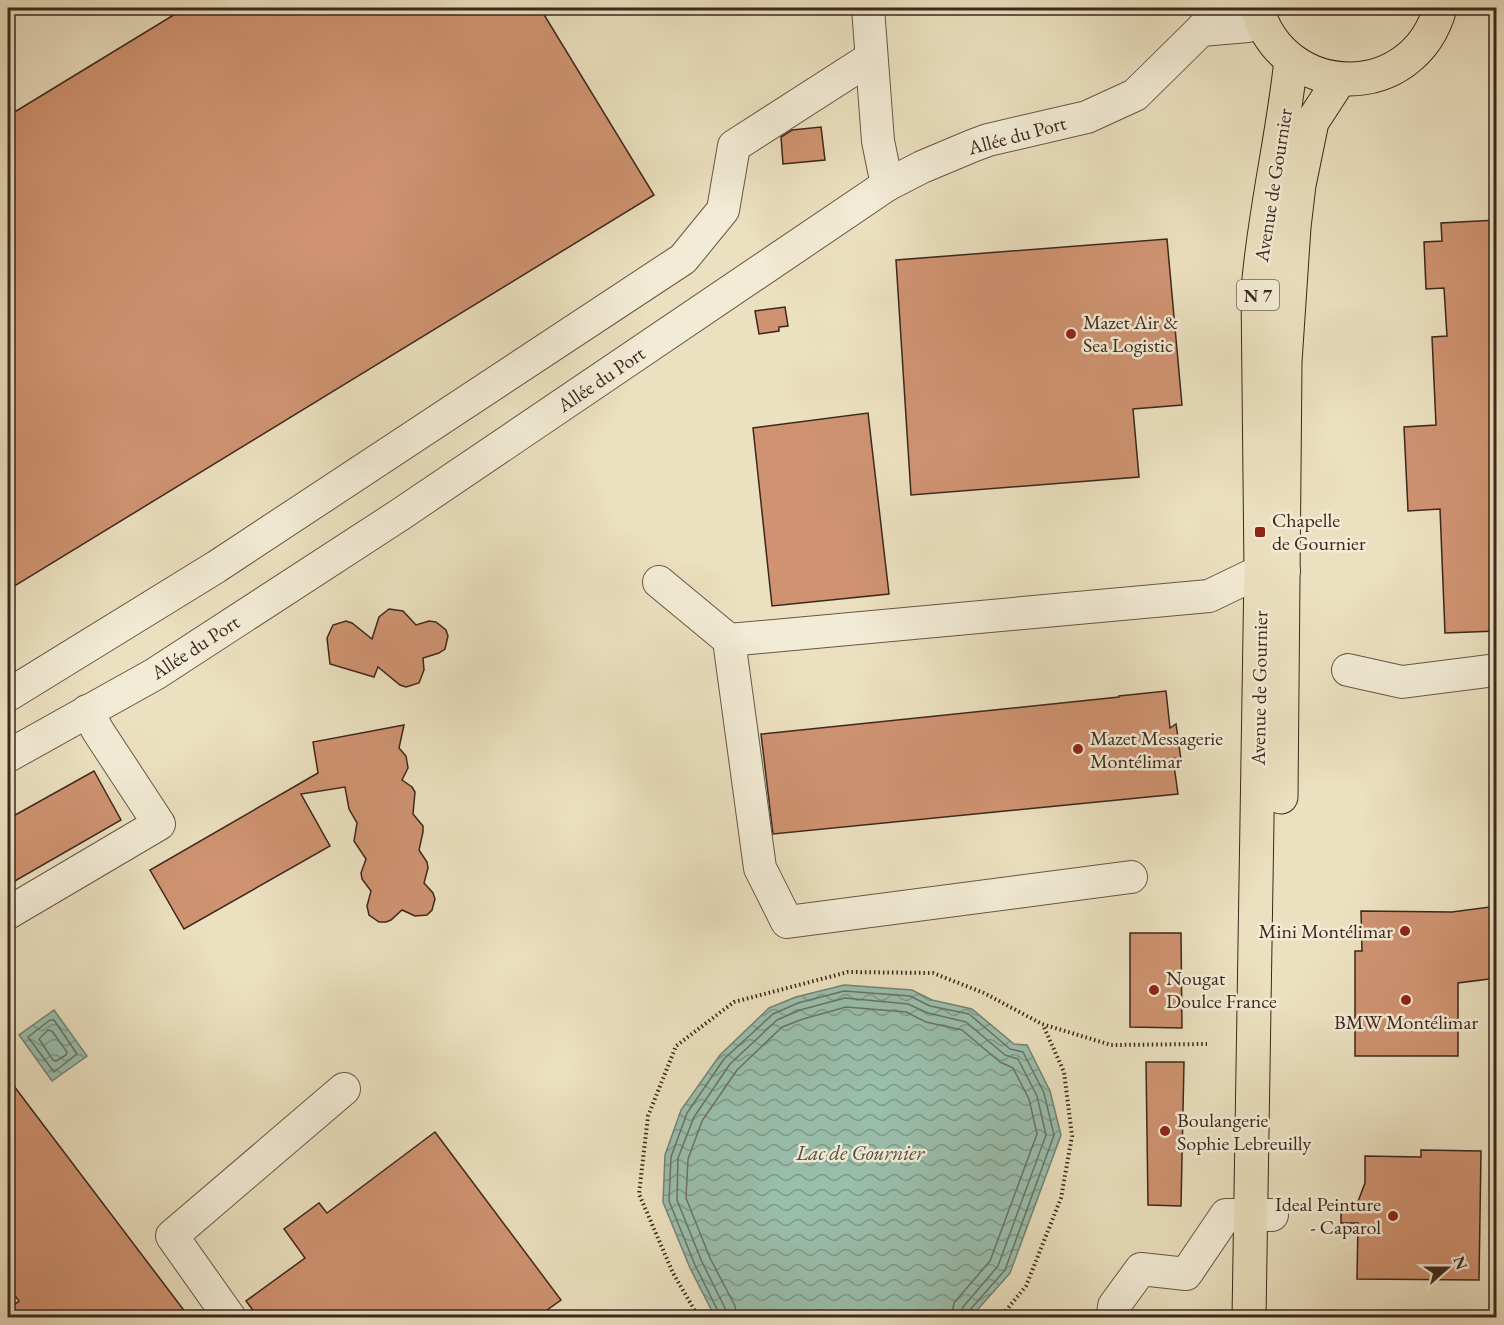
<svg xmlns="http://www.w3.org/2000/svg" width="1504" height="1325" font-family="'EB Garamond',serif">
  <defs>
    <pattern id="water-waves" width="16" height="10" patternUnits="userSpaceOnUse" patternTransform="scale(1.5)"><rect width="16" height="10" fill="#99beac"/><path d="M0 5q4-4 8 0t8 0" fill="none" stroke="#7e9a8b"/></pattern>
  </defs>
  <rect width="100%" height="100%" fill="#ebe0bf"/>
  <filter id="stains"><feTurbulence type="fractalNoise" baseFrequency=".00333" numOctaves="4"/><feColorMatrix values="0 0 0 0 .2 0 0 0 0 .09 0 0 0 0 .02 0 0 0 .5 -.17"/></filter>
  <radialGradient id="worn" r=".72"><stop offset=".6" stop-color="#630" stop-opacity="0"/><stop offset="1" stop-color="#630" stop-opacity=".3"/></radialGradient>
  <!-- water -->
  <g fill="url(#water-waves)" stroke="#748273" stroke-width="1.5">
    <polygon points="844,985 912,990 932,1000 972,1009 1014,1044 1027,1045 1050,1091 1061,1135 1010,1273 971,1317 715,1317 690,1268 663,1202 665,1155 681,1110 720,1055 769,1008 796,997"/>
    <polygon points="54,1010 87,1056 52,1081 19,1035"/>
  </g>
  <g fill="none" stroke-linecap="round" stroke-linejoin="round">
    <!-- shore -->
    <g stroke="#6b7264" stroke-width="1.5">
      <polygon points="50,1020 54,1020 77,1054 54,1072 28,1037"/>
      <polygon points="48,1030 52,1031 67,1052 66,1055 56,1061 53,1060 39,1039"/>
      <polyline points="720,1318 719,1313 695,1265 669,1201 671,1157 687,1113 724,1059 773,1014 798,1003 844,991 910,996 930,1006 969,1014 1010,1049 1023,1052 1044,1093 1054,1135 1005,1270 969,1311 967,1318"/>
      <polyline points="728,1318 726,1310 702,1262 677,1200 678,1158 694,1117 730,1064 777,1020 800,1010 845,998 908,1004 928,1013 966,1022 1005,1055 1018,1059 1037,1096 1046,1135 998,1266 963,1307 960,1318"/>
      <polyline points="737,1318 735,1306 710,1258 686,1198 688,1159 702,1121 737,1070 782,1027 803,1019 846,1007 906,1012 926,1022 962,1030 1000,1062 1013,1068 1029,1099 1037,1134 990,1261 954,1303 951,1318"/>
    </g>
  </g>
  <!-- building -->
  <g fill="#cf9371" stroke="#3d271d" stroke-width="1.5">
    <polygon points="185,8 540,8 654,195 8,590 8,116"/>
    <polygon points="821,127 825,160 783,164 781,137 792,130"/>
    <polygon points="1497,220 1497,631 1445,633 1440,509 1408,511 1404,427 1436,425 1432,337 1447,336 1444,288 1426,289 1424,242 1442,241 1441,223"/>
    <polygon points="1167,239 1182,405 1133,409 1139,477 911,495 896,260"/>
    <polygon points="785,307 788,326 779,327 779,331 759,334 755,311"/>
    <polygon points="868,413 889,594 772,606 753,428"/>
    <polygon points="389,609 403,611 416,625 429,621 436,622 446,630 448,636 445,649 439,653 423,658 424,670 419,683 406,687 400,685 378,667 374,677 330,664 327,638 333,625 346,621 352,623 372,639 379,617"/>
    <polygon points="1166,691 1170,728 1176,724 1181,760 1173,758 1178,794 773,834 761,734 1119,697 1119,696"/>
    <polygon points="404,725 399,748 406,756 408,768 402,780 412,787 415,792 413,814 423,826 423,832 419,850 427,862 428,868 424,883 433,893 435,899 432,910 427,915 415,916 402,910 391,920 386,922 379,922 369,915 367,906 371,891 362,879 361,873 366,859 354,841 357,823 349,809 345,787 301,794 330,846 184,929 150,870 318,773 313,742"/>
    <polygon points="94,771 121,820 8,885 8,819"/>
    <polygon points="1497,906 1497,978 1458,983 1458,1056 1355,1056 1355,951 1362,951 1361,911 1452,912"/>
    <polygon points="1130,933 1181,933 1182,1028 1130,1027"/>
    <polygon points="1146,1062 1184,1062 1181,1206 1148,1205"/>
    <polygon points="8,1078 26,1102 189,1317 8,1317 8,1310 19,1301 8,1286"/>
    <polygon points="435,1132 561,1300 537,1317 258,1317 246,1301 305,1258 284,1229 319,1203 327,1213"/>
    <polygon points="1421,1150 1481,1151 1479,1280 1357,1279 1358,1223 1341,1223 1341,1204 1357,1204 1365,1183 1365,1156 1421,1157"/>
  </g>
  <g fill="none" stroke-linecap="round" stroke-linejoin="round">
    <!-- minor casing -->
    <g stroke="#685546" stroke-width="34">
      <g id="minor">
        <polyline points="868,8 878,141 887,185"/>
        <polyline points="1220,8 1201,30 1248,26 1261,23"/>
        <polyline points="659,582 729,640"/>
        <polyline points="1348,670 1402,682 1496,670"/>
        <polyline points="8,695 216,567 683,259 723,210 734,146 871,58"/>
        <polyline points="8,756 155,674 401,514 887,185 922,167 972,146 988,140 1087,117 1135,95 1201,30"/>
        <polyline points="1131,877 787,922 760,868 729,640 1209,596 1261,571 1284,571"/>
        <polyline points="8,913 159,824 98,731 87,711"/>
        <polyline points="230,1318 172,1236 344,1089"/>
        <polyline points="1113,1318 1114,1306 1141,1269 1186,1274 1226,1215 1272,1215"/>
      </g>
    </g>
    <!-- major casing -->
    <g stroke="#3d271d" stroke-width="35">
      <g id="major">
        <path d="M1257,8C1284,102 1414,103 1440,8"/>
        <polyline points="1281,797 1285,362 1294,227 1299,185 1312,122 1340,79"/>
        <path d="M1249,1318L1261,571L1258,290C1264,213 1283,137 1291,60"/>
      </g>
    </g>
    <!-- path -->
    <g stroke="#3d271d" stroke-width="4" stroke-dasharray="1.5 3" stroke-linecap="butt">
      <polyline points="699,1318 673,1273 639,1194 648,1116 676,1046 734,1002 848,972 933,973 984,993 1042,1024 1111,1045 1207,1044"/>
      <polyline points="1000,1318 1026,1286 1061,1198 1072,1136 1064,1072 1043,1025"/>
    </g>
    <!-- minor -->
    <use href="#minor" stroke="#f2ebd5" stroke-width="32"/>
    <!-- major -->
    <use href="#major" stroke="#ebe0bf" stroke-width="33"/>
  </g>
  <!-- markers -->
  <g fill="#8f2418" stroke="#f2ebd5" stroke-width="2">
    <circle cx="1071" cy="334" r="6"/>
    <rect x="1254" y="526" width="12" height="12" rx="3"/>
    <circle cx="1078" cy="749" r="6"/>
    <circle cx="1405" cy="931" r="6"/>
    <circle cx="1154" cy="990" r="6"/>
    <circle cx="1406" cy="1000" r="6"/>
    <circle cx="1165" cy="1131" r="6"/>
    <circle cx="1393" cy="1216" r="6"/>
  </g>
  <g text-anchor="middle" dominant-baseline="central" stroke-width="5" stroke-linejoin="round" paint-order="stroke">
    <!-- shield labels -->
    <rect fill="#f2ebd5" stroke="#736254" stroke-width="1.5" x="1237" y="280" width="42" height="30" rx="4.5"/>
    <g font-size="18" font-weight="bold" fill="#3d271d">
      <text x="1258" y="295">N 7</text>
    </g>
    <!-- street labels -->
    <g font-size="20" fill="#3d271d" stroke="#f2ebd5">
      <text transform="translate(1017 135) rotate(-15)">Allée du Port</text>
      <text transform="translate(1273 185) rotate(-81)">Avenue de Gournier</text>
      <text transform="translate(601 379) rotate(-34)">Allée du Port</text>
      <text transform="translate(195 647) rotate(-33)">Allée du Port</text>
      <text transform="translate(1259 688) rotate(-89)">Avenue de Gournier</text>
    </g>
    <!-- poi labels -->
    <g font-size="20" fill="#3d271d" stroke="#f2ebd5" text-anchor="start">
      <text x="1083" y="322">Mazet Air &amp;<tspan x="1083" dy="23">Sea Logistic</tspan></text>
      <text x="1272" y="520">Chapelle<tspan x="1272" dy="23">de Gournier</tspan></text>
      <text x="1090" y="738">Mazet Messagerie<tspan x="1090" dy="23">Montélimar</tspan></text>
      <text x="1393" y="931" text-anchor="end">Mini Montélimar</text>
      <text x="1166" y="978">Nougat<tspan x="1166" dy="23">Doulce France</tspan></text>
      <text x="1406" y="1022" text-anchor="middle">BMW Montélimar</text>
      <text x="1177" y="1120">Boulangerie<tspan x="1177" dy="23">Sophie Lebreuilly</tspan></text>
      <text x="1381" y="1204" text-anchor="end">Ideal Peinture<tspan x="1381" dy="23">- Caparol</tspan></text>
    </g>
    <!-- water labels -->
    <g font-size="21" font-style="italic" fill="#544d41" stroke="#f2ebd5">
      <text x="860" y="1152">Lac de Gournier</text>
    </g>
  </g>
  <!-- margin -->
  <rect width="1504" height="1325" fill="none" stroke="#ebe0bf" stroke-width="30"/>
  <rect x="9" y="9" width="1486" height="1307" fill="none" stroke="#3d271d" stroke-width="3"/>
  <rect x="15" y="15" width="1474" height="1295" fill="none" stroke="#3d271d" stroke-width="1.5"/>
  <!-- north arrow -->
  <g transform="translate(1447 1268) rotate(69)" stroke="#f2ebd5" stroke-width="4.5" paint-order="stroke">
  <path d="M0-4.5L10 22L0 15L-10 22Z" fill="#3d271d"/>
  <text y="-9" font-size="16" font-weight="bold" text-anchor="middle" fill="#3d271d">N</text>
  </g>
  <rect width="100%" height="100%" filter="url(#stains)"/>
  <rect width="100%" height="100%" fill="url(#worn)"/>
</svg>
